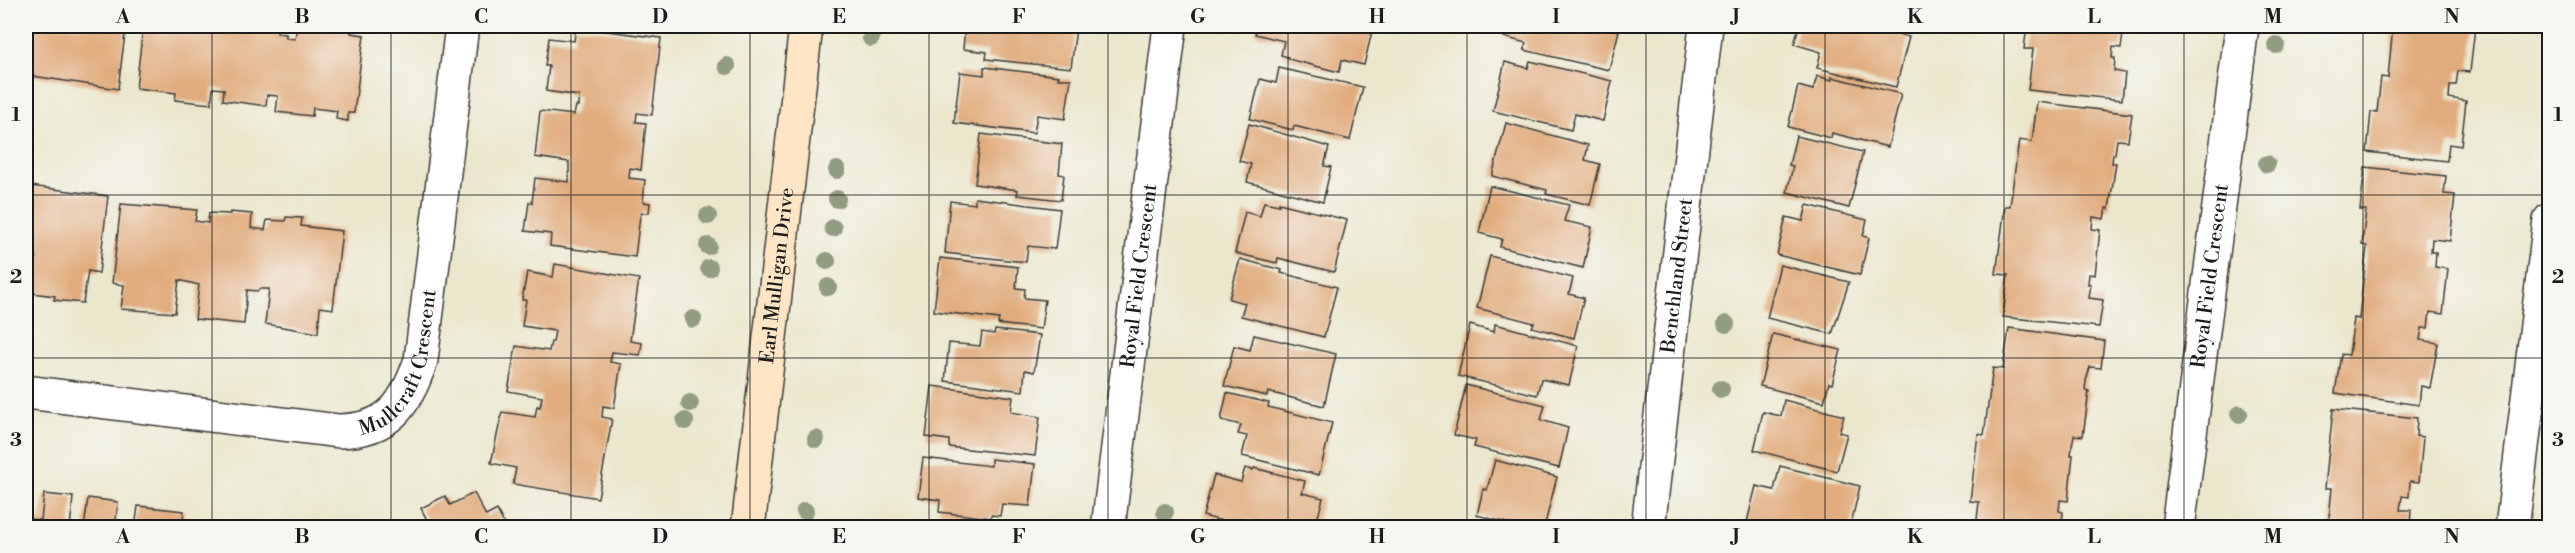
<svg xmlns="http://www.w3.org/2000/svg" width="2575" height="553" font-family="'Libre Bodoni',serif">
  <rect width="100%" height="100%" fill="#f6f6f2"/>
  <filter id="ink" filterUnits="userSpaceOnUse"><feTurbulence type="fractalNoise" baseFrequency=".0167" numOctaves="2"/><feDisplacementMap in="SourceGraphic" scale="12" xChannelSelector="R" yChannelSelector="G"/><feConvolveMatrix kernelMatrix="1 2 1 2 8 2 1 2 1" color-interpolation-filters="sRGB"/></filter>
  <filter id="wash" filterUnits="userSpaceOnUse"><feTurbulence type="fractalNoise" baseFrequency=".008" numOctaves="4" result="noise"/><feDisplacementMap in="SourceGraphic" scale="24" xChannelSelector="R" yChannelSelector="G"/><feGaussianBlur stdDeviation="1.35" result="paint"/><feColorMatrix in="noise" values="0 0 0 0 0 0 0 0 0 0 0 0 0 0 0 0 0 1.4 0 .05"/><feComposite in="paint" operator="in"/></filter>
  <g filter="url(#wash)">
    <rect width="100%" height="100%" fill="#ebe7cd"/>
    <g id="blocks">
      <!-- building -->
      <g fill="#e1ac7d">
        <polygon points="26,26 126,26 118,89 26,75"/>
        <polygon points="143,26 209,26 209,29 220,30 220,27 229,27 229,26 278,26 277,33 286,34 286,38 295,39 297,26 352,26 351,33 364,35 354,113 348,113 348,121 336,119 337,111 313,108 312,116 276,112 278,96 267,95 266,106 245,103 223,100 224,89 213,88 211,104 175,100 176,93 136,88"/>
        <polygon points="965,26 1052,26 1076,28 1071,68 986,59 987,52 963,49"/>
        <polygon points="1257,26 1368,26 1373,27 1364,65 1342,60 1339,72 1288,59 1288,57 1281,55 1284,41 1255,34"/>
        <polygon points="1507,26 1602,26 1619,31 1609,70 1524,50 1526,43 1504,37"/>
        <polygon points="1799,26 1887,26 1886,31 1909,37 1896,87 1817,68 1821,52 1794,44"/>
        <polygon points="2027,26 2124,26 2121,48 2113,47 2112,58 2115,58 2114,71 2125,73 2122,100 2028,90 2033,49 2024,49"/>
        <polygon points="2393,26 2475,27 2470,72 2458,71 2456,85 2450,85 2449,98 2466,101 2461,146 2449,144 2447,161 2367,152 2371,112 2377,112 2381,77 2388,78"/>
        <polygon points="576,27 661,38 652,115 637,113 636,122 646,123 641,170 630,168 629,178 645,180 643,202 650,203 649,213 642,213 640,216 635,257 550,246 551,234 525,231 529,202 532,203 535,178 569,182 569,162 535,157 540,111 574,115 576,106 578,106 579,96 546,91 549,66 545,66 549,38 574,41"/>
        <polygon points="1530,61 1612,81 1603,121 1575,114 1571,130 1493,111 1505,62 1528,68"/>
        <polygon points="984,67 1059,76 1058,79 1071,79 1065,119 1037,115 1034,133 954,123 960,72 984,75"/>
        <polygon points="1279,68 1363,87 1350,140 1294,126 1293,130 1250,119 1260,79 1276,83"/>
        <polygon points="1817,76 1832,80 1832,77 1901,94 1888,147 1832,133 1831,138 1788,127 1798,86 1813,90"/>
        <polygon points="2037,102 2132,114 2128,141 2117,140 2115,154 2113,154 2112,163 2116,163 2109,209 2106,208 2104,219 2093,217 2092,229 2100,230 2095,275 2089,274 2088,284 2091,284 2089,298 2103,300 2099,327 2003,317 2008,275 1996,274 2005,206 2010,206 2019,140 2032,142"/>
        <polygon points="1506,123 1588,145 1585,160 1600,164 1590,205 1546,194 1547,190 1492,176"/>
        <polygon points="1249,124 1329,147 1324,166 1331,167 1323,202 1247,182 1251,164 1239,161"/>
        <polygon points="981,134 1062,144 1059,174 1064,175 1061,200 1017,195 1018,190 975,184"/>
        <polygon points="1796,136 1863,152 1849,208 1787,192 1793,166 1789,165"/>
        <polygon points="2365,167 2446,176 2444,194 2455,195 2450,241 2432,239 2431,252 2436,252 2435,267 2448,269 2443,314 2430,312 2428,328 2422,328 2420,340 2438,343 2430,388 2421,386 2419,405 2335,393 2341,354 2349,355 2354,318 2359,319 2367,246 2362,245 2366,210 2360,210"/>
        <polygon points="30,186 108,196 99,273 88,271 83,303 54,300 55,296 32,293 36,256 26,255 26,190 30,191"/>
        <polygon points="1490,186 1569,205 1564,221 1592,227 1583,268 1500,247 1502,239 1479,233"/>
        <polygon points="975,198 1060,209 1055,249 1028,246 1026,262 945,253 950,201 975,204"/>
        <polygon points="1264,202 1279,205 1279,203 1347,220 1334,272 1278,258 1277,263 1235,253 1245,212 1260,216"/>
        <polygon points="121,204 197,210 195,221 208,223 209,213 230,214 230,212 252,214 251,228 265,230 267,220 285,221 286,217 302,218 301,226 342,231 333,309 320,307 318,333 265,324 269,289 259,289 258,291 247,290 244,324 195,319 199,285 179,280 175,313 121,309 124,285 112,283"/>
        <polygon points="1807,205 1867,220 1863,236 1869,238 1860,275 1777,255 1786,217 1803,221"/>
        <polygon points="1490,256 1573,278 1569,294 1584,298 1574,338 1532,327 1534,323 1477,308"/>
        <polygon points="940,258 1018,267 1016,288 1025,289 1024,298 1045,300 1041,329 998,324 999,319 934,311"/>
        <polygon points="1240,259 1282,270 1281,273 1337,287 1324,337 1241,316 1245,303 1229,299"/>
        <polygon points="555,264 639,279 630,341 642,343 640,355 612,352 610,362 621,364 614,408 603,406 602,417 612,419 598,498 513,484 516,468 491,463 502,412 535,417 537,406 540,407 542,397 508,391 516,346 549,351 551,342 553,342 555,331 522,326 526,300 522,300 527,272 553,277"/>
        <polygon points="1780,265 1849,282 1832,334 1767,318"/>
        <polygon points="1495,324 1578,346 1569,385 1541,379 1537,395 1458,376 1470,325 1494,332"/>
        <polygon points="2009,328 2104,341 2101,368 2090,367 2086,381 2085,390 2089,391 2083,436 2074,435 2072,446 2071,455 2073,455 2068,501 2060,500 2059,511 2063,512 2062,524 2075,528 1976,528 1979,502 1970,501 1978,434 1984,435 1993,368 2003,369"/>
        <polygon points="995,330 1040,335 1034,372 1025,370 1023,391 945,381 949,343 980,346 982,332 994,334"/>
        <polygon points="1773,334 1841,350 1832,384 1829,383 1824,402 1760,386"/>
        <polygon points="1254,335 1336,354 1324,406 1268,392 1267,396 1224,386 1234,346 1250,350"/>
        <polygon points="1466,385 1545,405 1541,420 1568,428 1559,468 1474,447 1476,440 1454,435"/>
        <polygon points="932,386 1013,397 1011,412 1040,417 1035,456 949,447 949,440 926,437"/>
        <polygon points="1227,393 1269,403 1268,407 1332,423 1319,475 1242,456 1247,436 1238,434 1241,425 1221,420"/>
        <polygon points="1784,400 1844,416 1839,432 1847,434 1837,471 1754,450 1763,412 1781,416"/>
        <polygon points="2333,409 2417,418 2416,436 2423,437 2419,482 2410,481 2409,497 2402,496 2400,510 2411,510 2410,528 2328,528 2332,488 2325,488"/>
        <polygon points="923,458 991,466 991,459 1035,464 1030,506 1002,504 1000,516 991,515 991,518 939,512 940,500 918,497"/>
        <polygon points="1495,460 1557,477 1544,528 1525,528 1477,515 1483,489 1487,490"/>
        <polygon points="1780,466 1860,486 1850,528 1746,526 1756,486 1774,490"/>
        <polygon points="1245,468 1253,470 1254,468 1305,481 1302,493 1323,498 1315,528 1280,528 1248,520 1245,527 1203,516 1214,475 1241,482"/>
        <polygon points="474,493 486,516 497,510 506,528 431,528 421,508 445,496 450,505"/>
        <polygon points="44,494 73,497 70,528 28,528 29,519 41,520"/>
        <polygon points="88,498 118,502 115,528 84,528"/>
        <polygon points="138,506 184,511 182,528 135,528"/>
        <polygon points="203,522 226,525 226,523 251,528 203,528"/>
        <polygon points="1209,522 1227,527 1227,528 1208,528"/>
      </g>
    </g>
  </g>
  <g filter="url(#ink)">
    <use href="#blocks" fill-opacity="0" stroke="#3b3a37" stroke-width="1.5"/>
    <g fill="none" stroke-linecap="round" stroke-linejoin="round">
      <!-- street casing -->
      <g stroke="#3b3a37" stroke-width="36">
        <g id="street">
          <path id="s1" d="M26,392L339,431C389,430 406,405 421,360L462,26"/>
          <path id="s2" d="M1108,528L1170,26"/>
          <path id="s3" d="M1648,528L1706,26"/>
          <path id="s4" d="M2178,528L2242,26"/>
          <polyline points="2512,528 2550,220"/>
        </g>
      </g>
      <!-- secondary casing -->
      <g stroke="#3b3a37" stroke-width="36">
        <g id="secondary">
          <path id="s5" d="M748,528L806,26"/>
        </g>
      </g>
      <!-- street -->
      <use href="#street" stroke="#fff" stroke-width="33"/>
      <!-- secondary -->
      <use href="#secondary" stroke="#fde5c5" stroke-width="33"/>
    </g>
    <!-- trees -->
    <g fill="#929c81">
      <circle cx="871" cy="38" r="9"/>
      <circle cx="2276" cy="45" r="9"/>
      <circle cx="727" cy="66" r="9"/>
      <circle cx="2267" cy="164" r="9"/>
      <circle cx="837" cy="170" r="9"/>
      <circle cx="837" cy="199" r="9"/>
      <circle cx="708" cy="216" r="9"/>
      <circle cx="833" cy="228" r="9"/>
      <circle cx="708" cy="246" r="9"/>
      <circle cx="827" cy="261" r="9"/>
      <circle cx="709" cy="268" r="9"/>
      <circle cx="828" cy="287" r="9"/>
      <circle cx="693" cy="319" r="9"/>
      <circle cx="1726" cy="324" r="9"/>
      <circle cx="1721" cy="389" r="9"/>
      <circle cx="690" cy="403" r="9"/>
      <circle cx="2239" cy="414" r="9"/>
      <circle cx="685" cy="421" r="9"/>
      <circle cx="816" cy="439" r="9"/>
      <circle cx="805" cy="511" r="9"/>
      <circle cx="1165" cy="512" r="9"/>
    </g>
  </g>
  <!-- grid -->
  <path fill="none" stroke="#1c1c1c" stroke-width="1.5" stroke-opacity="0.55" d="M212,26V528M391,26V528M571,26V528M750,26V528M929,26V528M1108,26V528M1288,26V528M1467,26V528M1646,26V528M1825,26V528M2004,26V528M2184,26V528M2363,26V528M26,195H2550M26,358H2550"/>
  <g text-anchor="middle" dominant-baseline="central" stroke-width="4.5" stroke-linejoin="round" paint-order="stroke">
    <!-- street labels -->
    <g font-size="20" fill="#1c1c1c" stroke="#f6f6f2">
      <text stroke="none"><textPath href="#s5" startOffset="254">Earl Mulligan Drive</textPath></text>
      <text stroke="none"><textPath href="#s3" startOffset="254">Benchland Street</textPath></text>
      <text stroke="none"><textPath href="#s4" startOffset="254">Royal Field Crescent</textPath></text>
      <text stroke="none"><textPath href="#s2" startOffset="254">Royal Field Crescent</textPath></text>
      <text stroke="none"><textPath href="#s1" startOffset="420">Mullcraft Crescent</textPath></text>
    </g>
  </g>
  <!-- margin -->
  <rect width="2575" height="553" fill="none" stroke="#f6f6f2" stroke-width="66"/>
  <rect x="33" y="33" width="2509" height="487" fill="none" stroke="#1c1c1c" stroke-width="2"/>
  <g font-size="20" text-anchor="middle" font-weight="bold" fill="#1c1c1c">
    <text x="123" y="23">A</text>
    <text x="302" y="23">B</text>
    <text x="481" y="23">C</text>
    <text x="660" y="23">D</text>
    <text x="839" y="23">E</text>
    <text x="1019" y="23">F</text>
    <text x="1198" y="23">G</text>
    <text x="1377" y="23">H</text>
    <text x="1556" y="23">I</text>
    <text x="1736" y="23">J</text>
    <text x="1915" y="23">K</text>
    <text x="2094" y="23">L</text>
    <text x="2273" y="23">M</text>
    <text x="2452" y="23">N</text>
    <text x="16" y="121">1</text>
    <text x="2558" y="121">1</text>
    <text x="16" y="283">2</text>
    <text x="2558" y="283">2</text>
    <text x="16" y="446">3</text>
    <text x="2558" y="446">3</text>
    <text x="123" y="543">A</text>
    <text x="302" y="543">B</text>
    <text x="481" y="543">C</text>
    <text x="660" y="543">D</text>
    <text x="839" y="543">E</text>
    <text x="1019" y="543">F</text>
    <text x="1198" y="543">G</text>
    <text x="1377" y="543">H</text>
    <text x="1556" y="543">I</text>
    <text x="1736" y="543">J</text>
    <text x="1915" y="543">K</text>
    <text x="2094" y="543">L</text>
    <text x="2273" y="543">M</text>
    <text x="2452" y="543">N</text>
  </g>
</svg>
